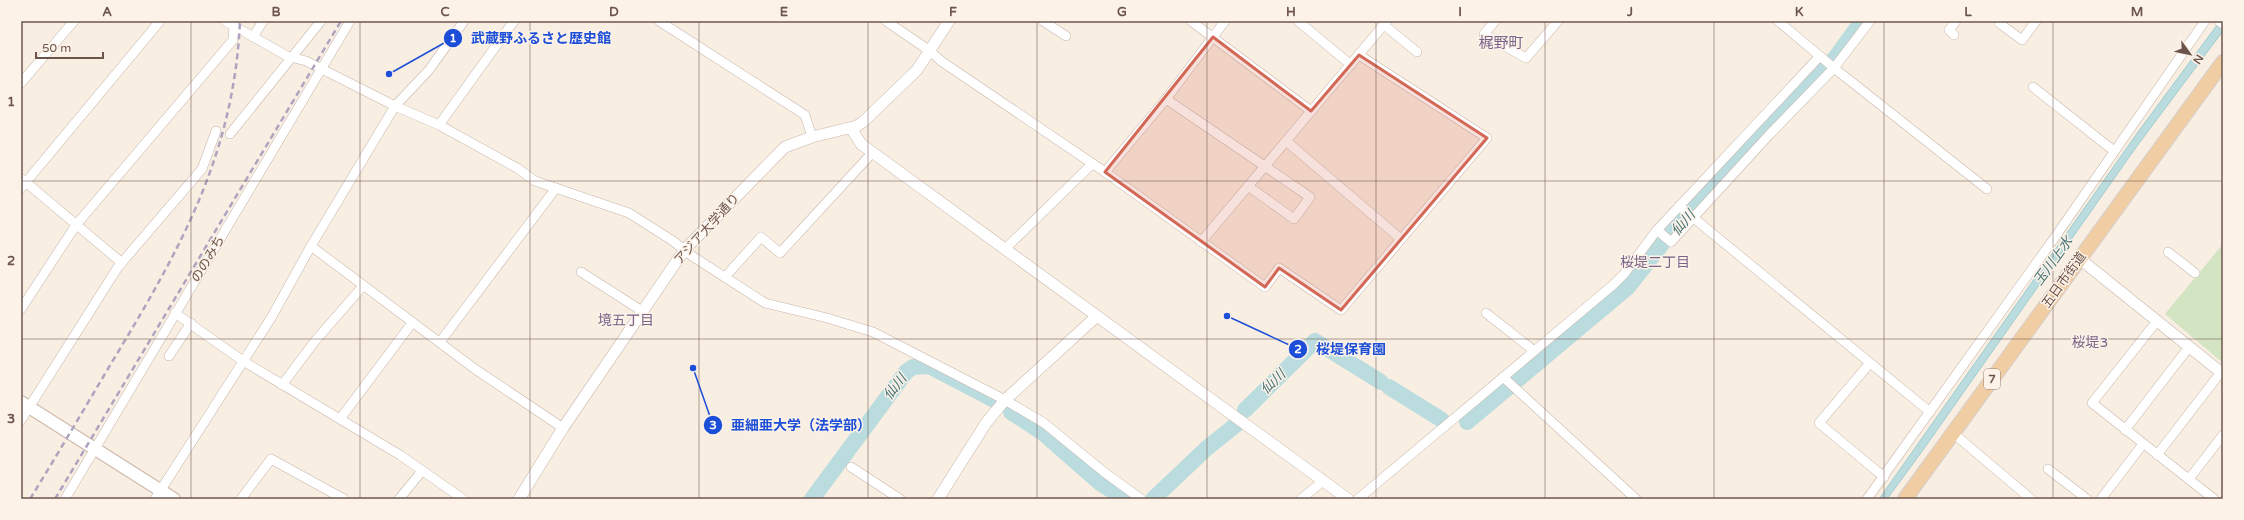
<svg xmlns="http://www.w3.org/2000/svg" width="2244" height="520" font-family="'Varela Round','Noto Sans JP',sans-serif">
  <rect width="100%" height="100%" fill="#f9eee2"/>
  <!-- green -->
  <polygon fill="#d3e4c3" points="2223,244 2223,363 2165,314"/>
  <!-- water -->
  <polygon fill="#badcdf" stroke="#a1cccf" points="2220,21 2223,21 2223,31 2217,39 2137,146 1923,450 1887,499 1879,499 2138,132"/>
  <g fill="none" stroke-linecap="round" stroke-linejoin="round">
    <!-- river -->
    <g stroke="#badcdf" stroke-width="16">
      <polyline points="1389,387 1442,420"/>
      <polyline points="1245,410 1315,341 1381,382"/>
      <polyline points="1011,412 1043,433 1100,483 1125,499"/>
      <polyline points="1467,422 1628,287 1662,244 1736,161 1836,57 1862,21"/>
      <polyline points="812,499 906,372 913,367 929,366 994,400"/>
      <polyline points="1153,499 1207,448 1237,424"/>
    </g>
    <!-- minor casing -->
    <g stroke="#c7b5ab" stroke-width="10">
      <g id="minor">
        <polyline points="225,21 287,56 306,61 395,106 439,125 517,168 535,181 629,213 673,241 692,256 765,303 827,318 873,332 1005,400 1044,423 1104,472 1141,499"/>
        <polyline points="659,21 805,115 812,137"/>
        <polyline points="886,21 930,51 941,61 1105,172 1265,287 1279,268 1341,310 1487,138 1359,55"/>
        <polyline points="1043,21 1066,36"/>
        <polyline points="1191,21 1311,111"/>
        <polyline points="1298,21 1351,65"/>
        <polyline points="1495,21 1484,34 1526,58 1558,21"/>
        <polyline points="1778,21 1834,68 1987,189"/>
        <polyline points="1999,23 2022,40 2036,21"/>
        <polyline points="1384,25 1417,52"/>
        <polyline points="1954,35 1949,30 1956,21"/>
        <polyline points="253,37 263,21"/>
        <polyline points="21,83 74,21"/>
        <polyline points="2033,87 2114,151"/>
        <polyline points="1166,99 1310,197 1294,219 1248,186"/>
        <polyline points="439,125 514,21"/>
        <polyline points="230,134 321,21"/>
        <polyline points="1286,141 1401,239"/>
        <polyline points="1105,172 1166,99 1225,21"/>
        <polyline points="22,179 122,263"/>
        <polyline points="21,188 160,21"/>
        <polyline points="1679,206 1930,412"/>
        <polyline points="1657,230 1671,242 1769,135 1834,68 1870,21"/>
        <polyline points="1201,242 1387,21"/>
        <polyline points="311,246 475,369 563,428"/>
        <polyline points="1005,249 1092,164"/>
        <polyline points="2168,252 2195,273"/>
        <polyline points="581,272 642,311"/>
        <polyline points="725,277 761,237 780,253 873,152"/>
        <polyline points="21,309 76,225 233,40 234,26"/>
        <polyline points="175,313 243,361 400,455 463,499"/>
        <polyline points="1486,313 1533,350"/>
        <polyline points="2157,321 2092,403 2214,499"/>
        <polyline points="440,342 556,188"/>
        <polyline points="169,356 191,323"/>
        <polyline points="1870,363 1819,423 1884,477"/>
        <polyline points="1503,377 1636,499"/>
        <polyline points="282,385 315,341 363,286"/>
        <polyline points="340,419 412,323"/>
        <polyline points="21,420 118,267 202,169 216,131"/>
        <polyline points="2125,430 2189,347"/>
        <polyline points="1953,433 2031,499"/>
        <polyline points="2157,455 2221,372"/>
        <polyline points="851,467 900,499"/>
        <polyline points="2048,469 2087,499"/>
        <polyline points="2189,479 2223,435"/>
        <polyline points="65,499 350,21"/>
        <polyline points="155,499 271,318 311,246 395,106 429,70 464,21"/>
        <polyline points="241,499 271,459 344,499"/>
        <polyline points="399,499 422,471"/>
        <polyline points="1301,499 1323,481"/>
        <polyline points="1358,499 1613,285 1624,274 1657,230 1820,56"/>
        <polyline points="1867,499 2055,237 2205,21"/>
        <polyline points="2101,499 2143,444"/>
      </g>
    </g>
    <!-- tertiary casing -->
    <g stroke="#c7b5ab" stroke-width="12">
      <g id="tertiary">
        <polyline points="2220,21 2223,23"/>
        <polyline points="851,128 861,144 1348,499"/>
        <polyline points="2080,259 2223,374"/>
        <polyline points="519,499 563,428 685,249 785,147 812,137 857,126 864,121 917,70 949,21"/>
        <polyline points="938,499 986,423 1005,400 1097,316"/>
      </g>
    </g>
    <!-- secondary casing -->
    <g stroke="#cdb7ab" stroke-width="14">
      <polyline id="secondary" points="21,402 174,499"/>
    </g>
    <!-- primary casing -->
    <g stroke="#d6cfcd" stroke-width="16">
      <polyline id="primary" points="1905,499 2223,62"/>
    </g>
    <!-- minor -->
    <use href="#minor" stroke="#fff" stroke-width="9"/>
    <!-- tertiary -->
    <use href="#tertiary" stroke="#fff" stroke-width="11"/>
    <!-- secondary -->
    <use href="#secondary" stroke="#fff" stroke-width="12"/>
    <!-- primary -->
    <use href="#primary" stroke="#f0cda2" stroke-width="14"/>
    <!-- rail -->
    <g stroke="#b0a3c0" stroke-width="2.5" stroke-dasharray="6 4" stroke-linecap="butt">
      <path d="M30,499C59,452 87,404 115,357C182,246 234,153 240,21"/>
      <polyline points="55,499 341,21"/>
    </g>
  </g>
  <!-- marked area -->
  <path fill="#d46856" fill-opacity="0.2" stroke="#d46856" stroke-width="3" stroke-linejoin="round" d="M1213,37L1311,111L1359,55L1487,138L1341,310L1279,268L1265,287L1105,172Z"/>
  <!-- grid -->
  <path fill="none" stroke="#6d554c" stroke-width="1" stroke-opacity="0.55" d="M191,21V499M360,21V499M530,21V499M699,21V499M868,21V499M1037,21V499M1207,21V499M1376,21V499M1545,21V499M1714,21V499M1884,21V499M2053,21V499M21,181H2223M21,339H2223"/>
  <g text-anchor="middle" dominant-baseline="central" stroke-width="3" stroke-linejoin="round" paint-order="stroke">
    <!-- shield labels -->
    <rect fill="#fcf2e8" stroke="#98847b" stroke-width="1" x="1984" y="369" width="16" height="20" rx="3"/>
    <g font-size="12" font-weight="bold" fill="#6d554c">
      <text x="1992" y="379">7</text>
    </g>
    <!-- street labels -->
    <g font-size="13" fill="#6d554c" stroke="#fcf2e8">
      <text transform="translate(707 229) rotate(-48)">アジア大学通り</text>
      <text transform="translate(208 259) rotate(-59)">ののみち</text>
      <text transform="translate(2064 280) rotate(-54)">五日市街道</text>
    </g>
    <!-- water labels -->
    <g font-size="14" font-style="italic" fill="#467377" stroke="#fcf2e8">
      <text transform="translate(1683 223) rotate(-49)">仙川</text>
      <text transform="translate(2053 261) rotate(-54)">玉川上水</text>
      <text transform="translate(1273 382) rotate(-44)">仙川</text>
      <text transform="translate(895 387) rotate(-52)">仙川</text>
    </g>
    <!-- neighbourhood labels -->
    <g font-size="14" fill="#7a6489" stroke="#fcf2e8">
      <text x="1655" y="262">桜堤二丁目</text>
      <text x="626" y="320">境五丁目</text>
      <text x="2090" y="342">桜堤3</text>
    </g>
    <!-- quarter labels -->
    <g font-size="15" fill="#7a6489" stroke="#fcf2e8">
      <text x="1501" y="43">梶野町</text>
    </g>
  </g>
  <!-- callouts -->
  <path fill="none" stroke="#1d4ed8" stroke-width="1.5" d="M389 74L453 38M1227 316L1298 349M693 368L713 425"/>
  <g fill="#1d4ed8" stroke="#fcf2e8" stroke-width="1.5">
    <circle cx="389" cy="74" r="4"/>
    <circle cx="1227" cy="316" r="4"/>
    <circle cx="693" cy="368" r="4"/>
    <circle cx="453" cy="38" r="10"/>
    <circle cx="1298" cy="349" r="10"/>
    <circle cx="713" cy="425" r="10"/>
  </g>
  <g font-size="12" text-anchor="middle" font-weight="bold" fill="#fff">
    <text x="453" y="42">1</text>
    <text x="1298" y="353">2</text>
    <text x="713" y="429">3</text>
  </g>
  <g font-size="14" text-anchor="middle" font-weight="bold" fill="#1d4ed8" stroke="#fcf2e8" stroke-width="3" stroke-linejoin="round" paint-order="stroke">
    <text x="541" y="43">武蔵野ふるさと歴史館</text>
    <text x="1351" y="354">桜堤保育園</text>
    <text x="801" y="430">亜細亜大学（法学部）</text>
  </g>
  <!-- border -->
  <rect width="2244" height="520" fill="none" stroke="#fcf2e8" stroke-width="44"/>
  <!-- north arrow -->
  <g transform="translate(2190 54) rotate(123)" stroke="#fcf2e8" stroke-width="3" paint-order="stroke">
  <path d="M0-3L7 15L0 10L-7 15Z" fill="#6d554c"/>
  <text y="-6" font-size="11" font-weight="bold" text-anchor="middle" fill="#6d554c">N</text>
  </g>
  <!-- scale -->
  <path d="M36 52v6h67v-6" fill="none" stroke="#6d554c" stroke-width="2"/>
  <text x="42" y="52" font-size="12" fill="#6d554c" stroke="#fcf2e8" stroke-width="3" paint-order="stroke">50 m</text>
  <rect x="22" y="22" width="2200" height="476" fill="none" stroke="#6d554c" stroke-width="1.5"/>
  <g font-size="13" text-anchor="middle" font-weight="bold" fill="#6d554c">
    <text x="107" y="16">A</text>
    <text x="276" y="16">B</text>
    <text x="445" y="16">C</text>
    <text x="614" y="16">D</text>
    <text x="784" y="16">E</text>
    <text x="953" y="16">F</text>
    <text x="1122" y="16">G</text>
    <text x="1291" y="16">H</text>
    <text x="1460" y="16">I</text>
    <text x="1630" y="16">J</text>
    <text x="1799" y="16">K</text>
    <text x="1968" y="16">L</text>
    <text x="2137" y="16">M</text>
    <text x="11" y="106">1</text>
    <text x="11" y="265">2</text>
    <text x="11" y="423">3</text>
  </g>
</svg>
